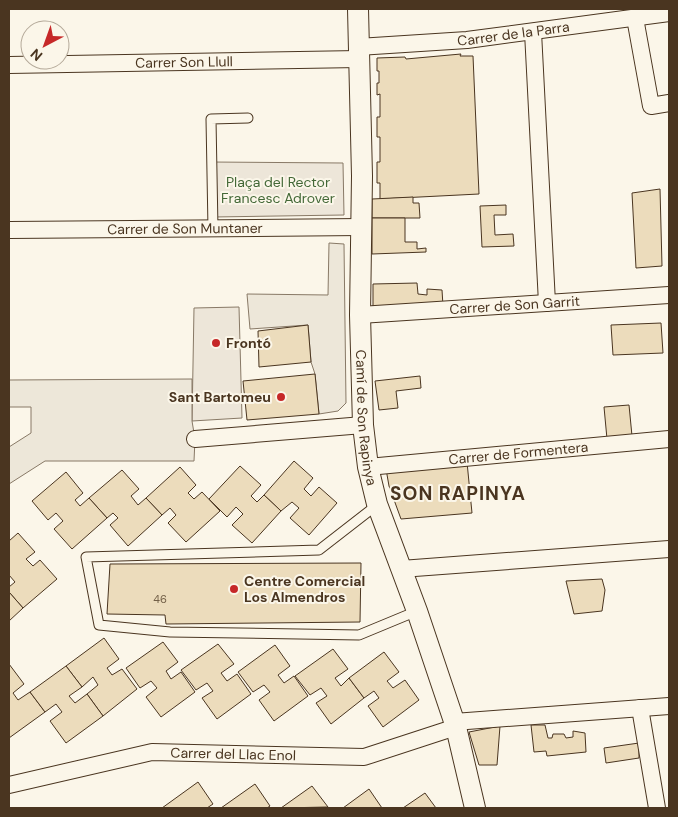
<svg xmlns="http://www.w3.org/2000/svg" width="678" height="817" font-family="'DM Sans',sans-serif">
  <rect width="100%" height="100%" fill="#fbf6e9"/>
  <!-- green -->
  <g fill="#ede6d9" stroke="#887966">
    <polygon points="211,162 343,163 344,215 213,217"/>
    <polygon points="239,307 242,418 192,421 194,308"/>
  </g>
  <!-- parking -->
  <g fill="#ede7d9" stroke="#887966">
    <polygon points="329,243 344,244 346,403 338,411 319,414 315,374 311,362 308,325 250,329 247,294 328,295"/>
    <polygon points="192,379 192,421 195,439 194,461 45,461 9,484 9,447 31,433 31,407 9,407 9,380"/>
  </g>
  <!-- building -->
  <g fill="#ecdcbc" stroke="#4a3520">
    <polygon points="461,54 460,56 473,56 479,194 380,199 380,183 377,183 377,162 380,162 380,137 377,137 377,117 380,117 380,94 377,95 377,83 379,83 379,71 377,71 377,58 405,57 406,59"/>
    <polygon points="660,189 662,266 636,268 632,193"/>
    <polygon points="413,197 413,203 419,203 420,218 372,218 372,199"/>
    <polygon points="506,205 506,215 494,215 495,235 513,234 514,246 482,247 480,206"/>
    <polygon points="372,218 405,218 405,242 417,242 417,249 426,248 426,252 372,254"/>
    <polygon points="417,283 418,294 427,295 427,289 442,290 443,306 373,309 373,284"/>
    <polygon points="661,323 663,353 613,355 611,325"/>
    <polygon points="308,325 311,362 259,367 258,331"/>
    <polygon points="315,374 319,414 247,420 243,381"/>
    <polygon points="420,376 421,388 396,391 398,408 379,410 375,381"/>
    <polygon points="629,405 632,436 607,439 604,407"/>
    <polygon points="294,461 313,478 304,489 311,496 319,487 337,503 309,535 290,518 299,508 292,502 281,511 264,495"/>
    <polygon points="467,462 472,513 401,519 389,486 386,469"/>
    <polygon points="240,466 261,485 251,496 257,502 264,495 281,511 252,543 232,525 243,514 236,507 227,517 209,499"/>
    <polygon points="180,467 196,485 188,493 194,499 202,492 220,511 186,542 168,523 176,515 170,508 162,515 146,498"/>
    <polygon points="122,470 139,489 131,496 138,505 146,498 162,515 128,546 110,525 118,518 113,513 107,518 89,498"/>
    <polygon points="66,472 83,493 75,500 80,506 89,498 107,518 72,549 54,529 63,521 56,513 48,520 32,501"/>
    <polygon points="18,533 35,552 26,559 33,566 40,560 57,579 23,608 9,592 9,587 15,582 9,575 9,541"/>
    <polygon points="361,563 360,622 166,624 165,615 107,614 110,564"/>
    <polygon points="602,579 605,590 602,611 574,614 566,581"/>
    <polygon points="9,592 23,608 9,621"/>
    <polygon points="104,638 119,659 107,668 112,675 122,669 137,689 103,716 87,694 98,685 93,677 82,687 66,666"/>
    <polygon points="163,642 178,662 166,671 171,679 181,672 195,692 161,717 146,697 157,688 151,681 140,688 126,668"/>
    <polygon points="218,644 234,664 221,673 227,681 237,674 251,694 217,719 202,698 213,691 207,683 196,690 181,670"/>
    <polygon points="275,645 290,666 278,675 284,683 294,676 308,696 274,721 259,700 270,692 264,685 253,692 238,672"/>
    <polygon points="333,649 348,669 335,678 341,686 349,678 364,698 331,724 316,703 327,696 321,688 310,695 295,676"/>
    <polygon points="384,652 399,672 387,681 393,688 405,680 419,700 383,727 368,706 379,698 374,691 364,698 349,678"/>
    <polygon points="9,664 24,684 13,693 18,700 30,692 45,712 9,738"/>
    <polygon points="66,666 82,687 69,696 75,703 87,694 103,716 66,743 50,721 62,712 56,704 45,712 30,692"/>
    <polygon points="531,725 545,725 548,738 552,738 553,734 564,734 566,738 573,737 573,731 585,733 586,752 547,756 546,751 534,752"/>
    <polygon points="500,726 497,765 479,765 469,732"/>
    <polygon points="639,743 639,758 606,763 604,748"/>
    <polygon points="198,782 213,804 207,808 162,808"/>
    <polygon points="255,784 270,806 267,808 221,808"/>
    <polygon points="312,786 328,807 281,808"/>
    <polygon points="369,789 382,808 343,808"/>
    <polygon points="425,793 436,808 403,808"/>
  </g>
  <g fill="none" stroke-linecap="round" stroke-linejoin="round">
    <!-- service casing -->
    <g stroke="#4a3520" stroke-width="11">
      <g id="service">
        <polyline points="213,229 211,119 248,118"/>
        <polyline points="377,505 319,550 86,557 99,625 170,632 359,635 417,611"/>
      </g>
    </g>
    <!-- minor casing -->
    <g stroke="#4a3520" stroke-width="18">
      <g id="minor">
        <polyline points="635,18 651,106 669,103"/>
        <polyline points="533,32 547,303"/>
        <path id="s1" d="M358,47L467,40L669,13"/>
        <path id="s2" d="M9,65L359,59"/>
        <path id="s3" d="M9,230L361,227"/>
        <path id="s4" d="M360,315L669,295"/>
        <polyline points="195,439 363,425"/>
        <path id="s5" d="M368,467L669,439"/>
        <polyline points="401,569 669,549"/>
        <polyline points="640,708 657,808"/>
        <polyline points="454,722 669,706"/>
        <path id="s6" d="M9,785L152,752L364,757L456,727"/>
      </g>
    </g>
    <!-- tertiary casing -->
    <g stroke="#4a3520" stroke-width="22">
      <g id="tertiary">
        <path id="s7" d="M358,9L362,176L360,315L363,425L368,467L377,504L417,611L456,727L475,808"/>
      </g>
    </g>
    <!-- service -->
    <use href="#service" stroke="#fbf6e9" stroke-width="9"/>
    <!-- minor -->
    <use href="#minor" stroke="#fbf6e9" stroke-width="16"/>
    <!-- tertiary -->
    <use href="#tertiary" stroke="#fbf6e9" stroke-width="20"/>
  </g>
  <!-- markers -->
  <g fill="#c62828" stroke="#fbf6e9" stroke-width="2">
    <circle cx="216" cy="343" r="5"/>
    <circle cx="281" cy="397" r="5"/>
    <circle cx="234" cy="589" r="5"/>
  </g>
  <g text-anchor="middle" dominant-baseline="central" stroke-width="4" stroke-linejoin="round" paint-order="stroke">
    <!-- number labels -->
    <g font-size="11" fill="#725f47">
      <text x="160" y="599">46</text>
    </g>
    <!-- street labels -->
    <g font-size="14" fill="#4a3520" stroke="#fbf6e9">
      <text stroke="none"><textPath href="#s1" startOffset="156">Carrer de la Parra</textPath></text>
      <text stroke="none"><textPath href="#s2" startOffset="175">Carrer Son Llull</textPath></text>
      <text stroke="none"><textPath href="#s3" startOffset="176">Carrer de Son Muntaner</textPath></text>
      <text stroke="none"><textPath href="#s4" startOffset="155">Carrer de Son Garrit</textPath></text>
      <text stroke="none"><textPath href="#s7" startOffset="409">Camí de Son Rapinya</textPath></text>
      <text stroke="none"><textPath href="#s5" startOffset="151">Carrer de Formentera</textPath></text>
      <text stroke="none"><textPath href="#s6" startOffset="228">Carrer del Llac Enol</textPath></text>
    </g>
    <!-- park labels -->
    <g font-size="14" fill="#436837" stroke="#fbf6e9">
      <text x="278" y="182">Plaça del Rector<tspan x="278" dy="16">Francesc Adrover</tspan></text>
    </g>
    <!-- poi labels -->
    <g font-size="14" font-weight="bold" fill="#4a3520" stroke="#fbf6e9" text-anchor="start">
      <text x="226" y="343">Frontó</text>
      <text x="271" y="397" text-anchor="end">Sant Bartomeu</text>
      <text x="244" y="581">Centre Comercial<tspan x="244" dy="16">Los Almendros</tspan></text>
    </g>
    <!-- district labels -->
    <g font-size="19" font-weight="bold" letter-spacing="1" fill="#4a3520" stroke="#fbf6e9">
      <text x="458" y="493">SON RAPINYA</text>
    </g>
  </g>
  <!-- border -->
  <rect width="678" height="817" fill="none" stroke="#4a3520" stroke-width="20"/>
  <!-- north arrow -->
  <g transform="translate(45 45) rotate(221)"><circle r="24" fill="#fbf6e9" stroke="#b4a999"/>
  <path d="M0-4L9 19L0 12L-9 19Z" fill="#c62828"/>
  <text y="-8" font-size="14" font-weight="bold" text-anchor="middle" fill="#4a3520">N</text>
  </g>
</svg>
